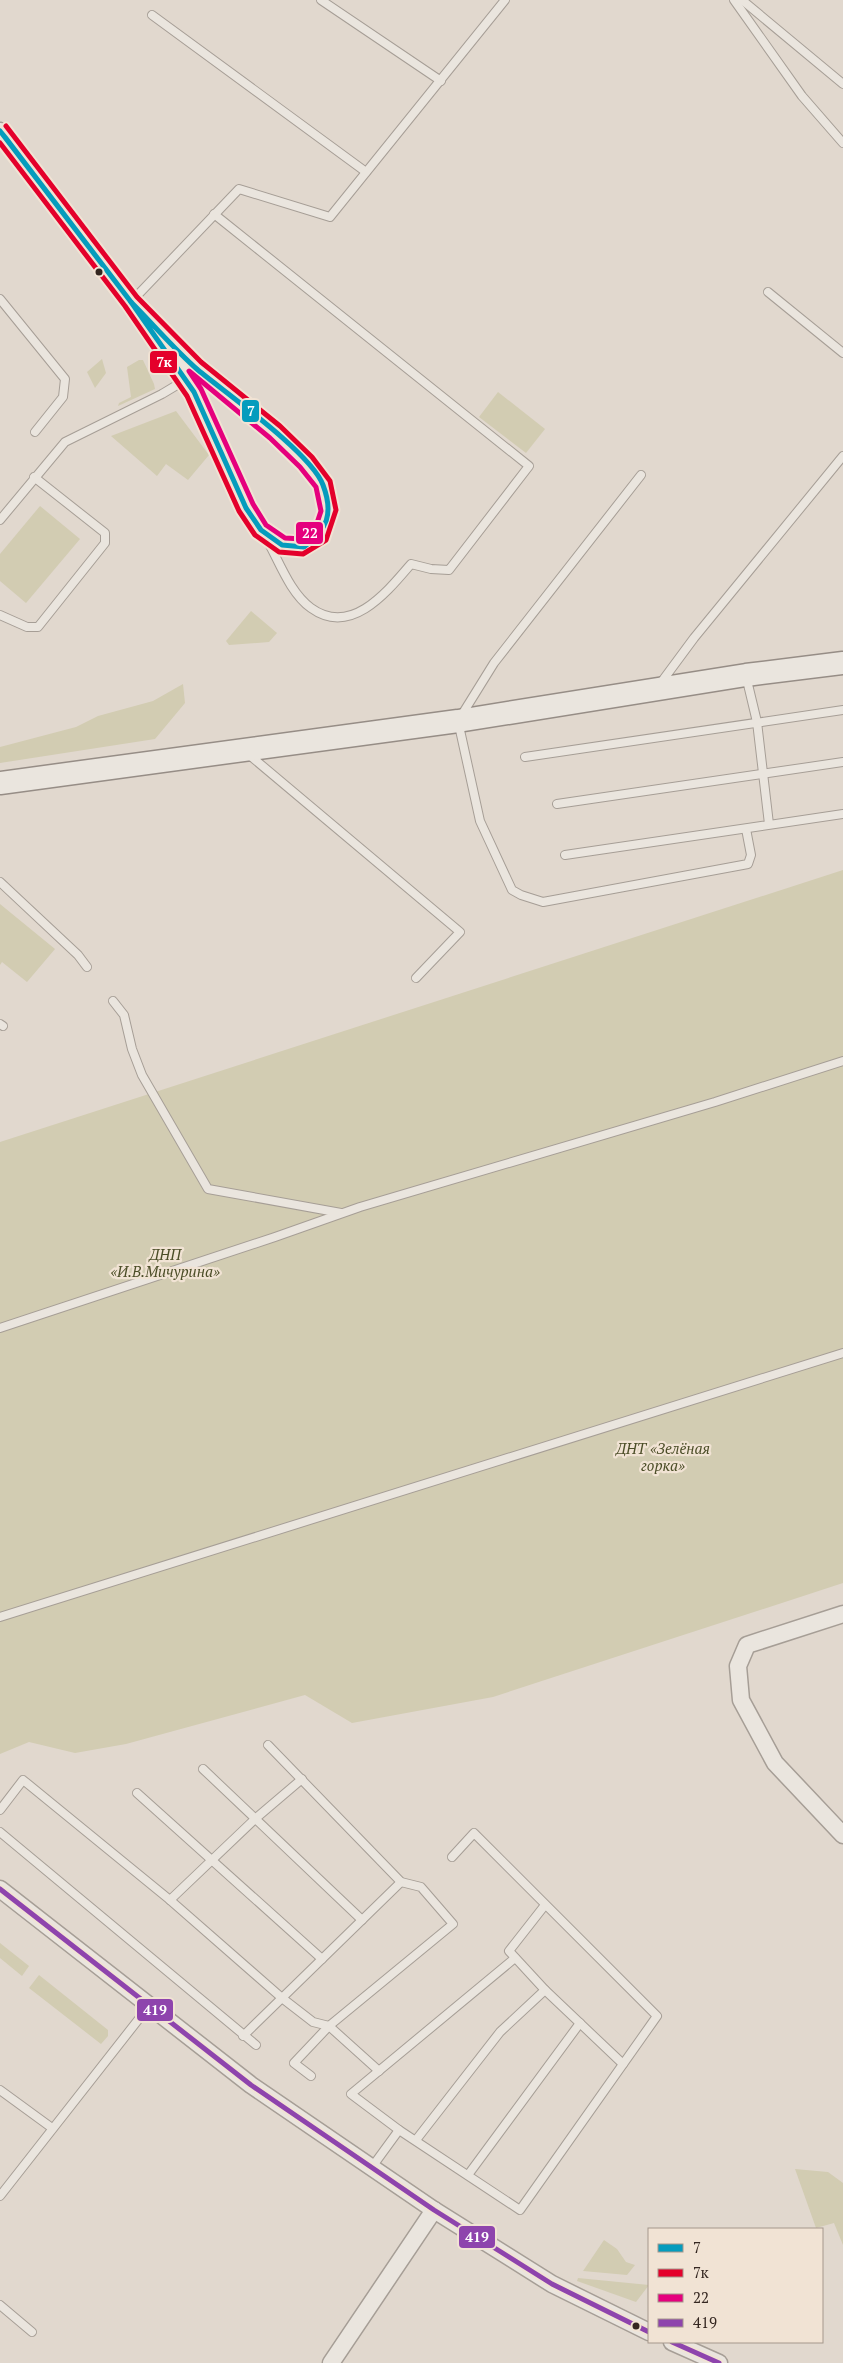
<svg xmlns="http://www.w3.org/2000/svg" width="843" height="2363" font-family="'PT Serif',serif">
  <rect width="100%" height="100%" fill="#e1d8ce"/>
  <!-- green -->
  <g fill="#d2ccb2">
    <polygon points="102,359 106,373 95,388 87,372"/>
    <polygon points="139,360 143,360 154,384 155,389 118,406 119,403 131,397 127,367"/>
    <polygon points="498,392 545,429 526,453 479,417"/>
    <polygon points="176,411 209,455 188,480 166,464 157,476 111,436"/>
    <polygon points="40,506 80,539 26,603 0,581 0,554"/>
    <polygon points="251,611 277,633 269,642 229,645 226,641"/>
    <polygon points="183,684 185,703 155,739 0,763 0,747 76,727 98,716 153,701"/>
    <polygon points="843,870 843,1583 493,1697 352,1723 305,1695 126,1744 75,1753 29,1742 0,1754 0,1142"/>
    <polygon points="0,904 55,949 27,982 2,962 0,965"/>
    <polygon points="0,1943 29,1966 22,1976 0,1958"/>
    <polygon points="39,1975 108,2030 108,2036 101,2044 29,1988"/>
    <polygon points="795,2169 828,2172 843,2183 843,2245 834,2223 816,2228"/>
    <polygon points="604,2240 617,2249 626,2262 635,2265 627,2275 583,2271"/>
    <polygon points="578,2278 649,2285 636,2302 577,2281"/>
  </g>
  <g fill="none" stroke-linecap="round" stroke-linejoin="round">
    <!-- lane casing -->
    <g stroke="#a69e96" stroke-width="10">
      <g id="lane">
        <polyline points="321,0 441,81"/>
        <polyline points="734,0 802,96 843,143"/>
        <polyline points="742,0 843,84"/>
        <polyline points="152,15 366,172"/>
        <path d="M214,214L529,466L449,570L431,569L411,564C387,592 351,637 311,608C290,593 279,561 267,540"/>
        <polyline points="768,292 843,353"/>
        <polyline points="0,299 65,379 63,397 35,432"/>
        <polyline points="131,302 239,189 330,217 505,0"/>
        <polyline points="641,475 494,663 458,721 480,821 512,890 521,895 543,902 748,864 751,855 746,829"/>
        <polyline points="0,520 65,442 162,394 187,379"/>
        <polyline points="0,615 27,627 38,627 105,543 105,533 34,477"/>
        <polyline points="746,676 757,722 769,824"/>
        <polyline points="660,684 694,638 843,456"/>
        <polyline points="247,753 460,932 416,978"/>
        <polyline points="525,757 843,710"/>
        <polyline points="557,804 843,762"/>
        <polyline points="565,855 843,814"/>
        <polyline points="0,882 78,955 87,967"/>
        <polyline points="113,1001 124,1015 132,1049 142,1075 208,1189 341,1213"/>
        <polyline points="0,1024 3,1026"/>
        <polyline points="0,1328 275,1237 360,1207 715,1102 843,1061"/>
        <polyline points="0,1617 843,1353"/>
        <polyline points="268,1745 401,1882 421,1887 453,1924 329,2026 294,2063 311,2076"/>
        <polyline points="203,1769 362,1920"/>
        <polyline points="137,1793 322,1959"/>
        <polyline points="0,1810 23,1780 170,1900 282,1998 313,2022 329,2026 379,2071"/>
        <polyline points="0,1832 256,2045"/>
        <polyline points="170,1900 255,1819 302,1779"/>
        <polyline points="545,1990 509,1951 545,1905"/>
        <polyline points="243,2036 401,1882"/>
        <polyline points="0,2090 52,2128"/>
        <polyline points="399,2130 351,2094 515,1958"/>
        <polyline points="416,2140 500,2032 545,1990 623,2064"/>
        <polyline points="372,2167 399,2130 520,2210 657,2016 474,1833 452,1857"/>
        <polyline points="468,2175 580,2023"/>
        <polyline points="0,2196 149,2006"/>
        <polyline points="0,2305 32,2332"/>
      </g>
    </g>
    <!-- street casing -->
    <g stroke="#a69e96" stroke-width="19">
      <g id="street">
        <polyline points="0,131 131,302 194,392 246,508 261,530 282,545 304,547 321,534 329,511 323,484 306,462 275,432 196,368 131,302"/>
        <polyline points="843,1614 747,1645 738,1666 741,1700 775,1763 843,1835"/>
        <polyline points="0,1889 251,2085 434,2210 552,2284 649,2332"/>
        <polyline points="672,2342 719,2363"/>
        <polyline points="331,2363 434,2210"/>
      </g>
    </g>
    <!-- secondary casing -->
    <g stroke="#968d86" stroke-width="25">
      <polyline id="secondary" points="0,783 458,721 746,675 843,663"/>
    </g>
    <!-- lane -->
    <use href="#lane" stroke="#eae5de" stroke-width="8"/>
    <!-- street -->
    <use href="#street" stroke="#eae5de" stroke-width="16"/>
    <!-- secondary -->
    <use href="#secondary" stroke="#eae5de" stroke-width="22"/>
    <!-- bus-1 casing -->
    <g stroke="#f1e3d4" stroke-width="9">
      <g id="bus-1">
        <polygon points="0,131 5,137 131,302"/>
        <path d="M131,302C153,324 174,349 198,370C227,394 311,453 323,485C334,514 327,530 304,547L282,545L261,530L246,508L194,392Z"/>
      </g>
    </g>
    <!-- bus-2 casing -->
    <g stroke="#f1e3d4" stroke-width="9">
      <polyline id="bus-2" points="0,143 125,306 187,396 239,511 255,535 279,552 303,554 326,540 336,510 330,481 312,457 280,426 201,362 137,297 6,126"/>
    </g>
    <!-- bus-3 casing -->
    <g stroke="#f1e3d4" stroke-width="9">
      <polygon id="bus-3" points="189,371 270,438 300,467 316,487 321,511 315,529 302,539 285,538 266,525 253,504 201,389"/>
    </g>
    <!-- bus-4 casing -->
    <g stroke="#f1e3d4" stroke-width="9">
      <g id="bus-4">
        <polyline points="0,1889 251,2085 434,2210 552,2284 649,2332"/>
        <polyline points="672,2342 719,2363"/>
      </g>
    </g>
    <!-- bus-1 -->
    <use href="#bus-1" stroke="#059cbd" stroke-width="5"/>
    <!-- bus-2 -->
    <use href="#bus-2" stroke="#e4002b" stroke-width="5"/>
    <!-- bus-3 -->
    <use href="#bus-3" stroke="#e5007d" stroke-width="5"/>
    <!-- bus-4 -->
    <use href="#bus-4" stroke="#8e44ad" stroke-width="5"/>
  </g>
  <!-- markers -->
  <g fill="#342620" stroke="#f1e3d4" stroke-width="2">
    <circle cx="99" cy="272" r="4.5"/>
    <circle cx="636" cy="2326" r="4.5"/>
  </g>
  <g text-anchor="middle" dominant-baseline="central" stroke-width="4.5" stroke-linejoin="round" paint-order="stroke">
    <!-- park labels -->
    <g font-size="15" font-style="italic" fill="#4c4e28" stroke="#f1e3d4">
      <text x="165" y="1254">ДНП<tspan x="165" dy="17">«И.В.Мичурина»</tspan></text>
      <text x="663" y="1448">ДНТ «Зелёная<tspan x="663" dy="17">горка»</tspan></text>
    </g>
  </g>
  <g stroke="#f1e3d4" stroke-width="2">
    <rect x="149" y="350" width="29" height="24" rx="5" fill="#e4002b"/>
    <rect x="241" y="399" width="19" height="24" rx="5" fill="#059cbd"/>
    <rect x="295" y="521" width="29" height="24" rx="5" fill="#e5007d"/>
    <rect x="136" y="1998" width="38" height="24" rx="5" fill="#8e44ad"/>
    <rect x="458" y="2225" width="38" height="24" rx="5" fill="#8e44ad"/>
  </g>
  <g font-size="14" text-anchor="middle" font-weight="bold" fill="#fff">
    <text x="164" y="367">7к</text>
    <text x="251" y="416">7</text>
    <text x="310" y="538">22</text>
    <text x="155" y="2015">419</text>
    <text x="477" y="2242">419</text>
  </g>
  <!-- legend -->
  <rect x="648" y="2228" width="175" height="115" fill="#f1e3d4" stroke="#a5978c"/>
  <rect x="658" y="2244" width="25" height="8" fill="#059cbd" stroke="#a5978c"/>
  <text x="693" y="2253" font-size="15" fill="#342620">7</text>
  <rect x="658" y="2269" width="25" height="8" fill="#e4002b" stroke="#a5978c"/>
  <text x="693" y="2278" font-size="15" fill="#342620">7к</text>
  <rect x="658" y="2294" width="25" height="8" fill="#e5007d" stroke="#a5978c"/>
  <text x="693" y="2303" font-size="15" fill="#342620">22</text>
  <rect x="658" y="2319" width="25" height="8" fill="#8e44ad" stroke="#a5978c"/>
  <text x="693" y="2328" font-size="15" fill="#342620">419</text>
</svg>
